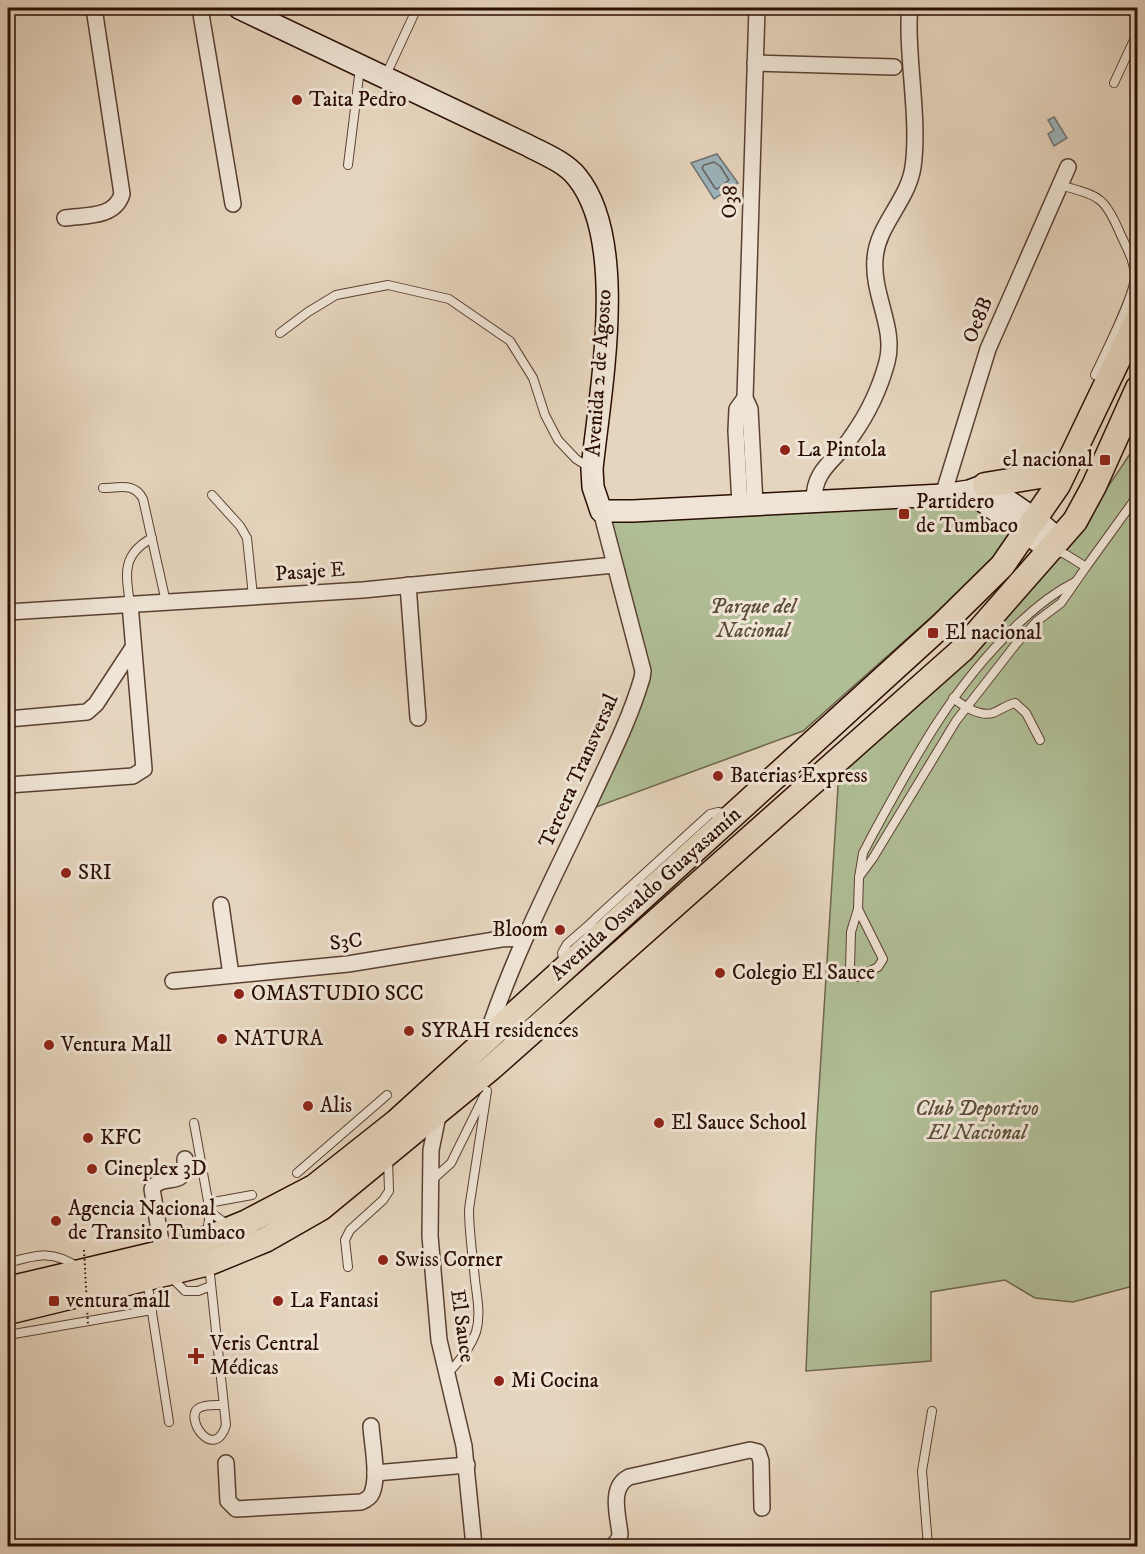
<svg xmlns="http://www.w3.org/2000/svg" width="1145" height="1554" font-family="'IM FELL DW Pica',serif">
  <rect width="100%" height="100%" fill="#e6d5be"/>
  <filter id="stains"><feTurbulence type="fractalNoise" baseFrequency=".00333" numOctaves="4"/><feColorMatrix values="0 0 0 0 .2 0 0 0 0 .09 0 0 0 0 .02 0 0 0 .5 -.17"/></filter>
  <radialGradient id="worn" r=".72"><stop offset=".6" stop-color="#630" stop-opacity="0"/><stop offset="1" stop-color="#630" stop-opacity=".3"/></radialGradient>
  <!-- green -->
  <g fill="#b0be96" stroke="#6e664c" stroke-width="1.5">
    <path d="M1137,450V1285L1073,1302L1035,1298L1005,1280L931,1292V1361L806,1371L816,1136L839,771C902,714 969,660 1025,597C1065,552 1097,503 1130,454Z"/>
    <polygon points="966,492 1027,532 803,731 588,810 645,678 597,504"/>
  </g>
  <!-- water -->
  <g fill="#9cb5bd" stroke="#6f7273" stroke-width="1.5">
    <polygon points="1054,117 1067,138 1054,146 1048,134 1054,130 1048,120"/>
    <polygon points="717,154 738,183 714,199 691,163"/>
  </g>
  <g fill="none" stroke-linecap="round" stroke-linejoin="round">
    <!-- shore -->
    <polygon stroke="#646260" stroke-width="1.5" points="714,162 720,166 729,180 717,189 715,188 702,168 704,165"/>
    <!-- service casing -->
    <g stroke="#5a4032" stroke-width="10">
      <g id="service">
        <polyline points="385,77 417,8"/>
        <polyline points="1114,83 1133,42 1138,39"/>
        <polyline points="348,165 360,68"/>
        <path d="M1060,185C1098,196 1104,195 1120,233C1126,247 1135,261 1135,277C1134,297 1105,353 1095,375"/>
        <polyline points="280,333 308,312 336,295 388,285 449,299 510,341 533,378 545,415 558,440 576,459 590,468"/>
        <path d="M103,488C120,488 134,482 143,499L166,602"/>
        <polyline points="212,495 240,526 247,538 253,596"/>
        <polyline points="1086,567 1138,495"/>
        <path d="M130,604C126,574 121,555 152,538"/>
        <path d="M953,698C964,706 979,717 993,713C1000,710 1007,705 1015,703L1026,713L1040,740"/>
        <polyline points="859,877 873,858 956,721 1016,644 1037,621 1061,603 1086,567 1065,554 1054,551"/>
        <path d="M858,909L883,959L878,967L858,977L854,975L850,968L851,932L858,909L859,878L863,853L873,834C914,759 951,689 1013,629C1032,610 1051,594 1075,582"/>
        <polyline points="598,934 591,923 596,918 710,814 718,812 727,814"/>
        <polyline points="564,963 562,953 567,944 591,923"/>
        <polyline points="194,1123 210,1212 207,1234"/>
        <polyline points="297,1173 387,1095"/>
        <polyline points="431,1181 451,1163 484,1096"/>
        <polyline points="208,1203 252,1195"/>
        <polyline points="210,1212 228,1225"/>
        <path d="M8,1263C36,1255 53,1249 79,1268"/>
        <path d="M209,1265L226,1425C214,1463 183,1417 199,1408C205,1404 216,1405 223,1405"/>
        <polyline points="348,1267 345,1240 350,1230 383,1200 389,1191 388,1158"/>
        <polyline points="171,1277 185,1291 198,1291 211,1286"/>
        <polyline points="147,1280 169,1422"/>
        <polyline points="8,1335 152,1310"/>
        <path d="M447,1374C459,1362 470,1349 476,1332C481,1315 477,1297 475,1280C473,1257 469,1233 469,1209L487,1091"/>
        <polyline points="928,1546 922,1471 932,1411"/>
      </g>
    </g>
    <!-- minor casing -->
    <g stroke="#5a4032" stroke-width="18">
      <g id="minor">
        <polyline points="200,8 233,204"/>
        <polyline points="755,63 894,67"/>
        <path d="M65,218C86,215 115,218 122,194L94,8"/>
        <polyline points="943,495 988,349 1068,167"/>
        <path d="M814,500C814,468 836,461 852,436C867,415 880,388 887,362C896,328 872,295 875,259C877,225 908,201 913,167C918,132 912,89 910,53C909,38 908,22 910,8"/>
        <polyline points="755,504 750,409 745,398 757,8"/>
        <polyline points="740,505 736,431 737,409 745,398"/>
        <polyline points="408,585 418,718"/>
        <polyline points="8,612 363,590 614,565"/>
        <polyline points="8,719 87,712 96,704 132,649"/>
        <polyline points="8,785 133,776 144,769 130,604"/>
        <polyline points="221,905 231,975"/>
        <polyline points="173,981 348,964 501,939 524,938"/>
        <path d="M487,1036C514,953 555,875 592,797C610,758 630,719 642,678L643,671L601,511"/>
        <polyline points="439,1111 431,1150 430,1236 439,1340 464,1446 474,1546"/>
        <path d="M163,1253L152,1189C163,1171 187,1191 185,1159"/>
        <path d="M226,1463L228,1501L236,1509L361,1502C366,1500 370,1498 372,1493C379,1476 372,1444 371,1426"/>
        <polyline points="375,1473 467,1465"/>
        <path d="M613,1546L619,1539L620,1534C618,1515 609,1487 629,1477L750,1450L758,1452L761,1461L762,1508"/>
      </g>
    </g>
    <!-- secondary casing -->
    <g stroke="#2b0e03" stroke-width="24">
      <g id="secondary">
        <path d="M239,8L527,145C544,154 565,162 577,177C629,241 600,391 592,469L593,487L601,511H633L943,495L969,491L985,485L1036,520L1059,540"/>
        <polyline points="984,502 1039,542"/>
      </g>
    </g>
    <!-- primary casing -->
    <g stroke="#2b0e03" stroke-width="27">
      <g id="primary">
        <polyline points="985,485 1064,472"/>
        <polyline points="8,1289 186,1247 247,1222 314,1187 396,1122 942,625 1002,566 1058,485 1138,318"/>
        <polyline points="8,1312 209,1263 265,1240 321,1208 491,1068 962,650 1075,521 1094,486 1138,388"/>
      </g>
    </g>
    <!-- service -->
    <use href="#service" stroke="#efe4d5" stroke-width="8"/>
    <!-- minor -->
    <use href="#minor" stroke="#efe4d5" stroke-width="15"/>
    <!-- secondary -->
    <use href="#secondary" stroke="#efe4d5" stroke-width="21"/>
    <!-- primary -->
    <use href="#primary" stroke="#e6d5be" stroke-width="24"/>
    <!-- path-bridge -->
    <polyline stroke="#2b0e03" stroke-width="2" stroke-dasharray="1.5 3" stroke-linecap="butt" points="84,1250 88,1325"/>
  </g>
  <!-- markers -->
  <g fill="#8f2418" stroke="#efe4d5" stroke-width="2">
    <circle cx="297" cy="100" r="6"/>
    <circle cx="785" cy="450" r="6"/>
    <rect x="1099" y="454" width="12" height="12" rx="3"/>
    <rect x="898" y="508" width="12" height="12" rx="3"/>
    <rect x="927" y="627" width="12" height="12" rx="3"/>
    <circle cx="718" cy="776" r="6"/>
    <circle cx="66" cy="873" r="6"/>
    <circle cx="560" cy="930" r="6"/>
    <circle cx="720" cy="973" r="6"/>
    <circle cx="239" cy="994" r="6"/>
    <circle cx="409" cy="1031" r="6"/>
    <circle cx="222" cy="1039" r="6"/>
    <circle cx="49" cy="1045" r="6"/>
    <circle cx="308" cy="1106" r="6"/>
    <circle cx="659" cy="1123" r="6"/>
    <circle cx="88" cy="1138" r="6"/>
    <circle cx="92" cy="1169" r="6"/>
    <circle cx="56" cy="1221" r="6"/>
    <circle cx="383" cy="1260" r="6"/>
    <rect x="48" y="1295" width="12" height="12" rx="3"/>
    <circle cx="278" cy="1301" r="6"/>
    <path d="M193 1347h6v6h6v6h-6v6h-6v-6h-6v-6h6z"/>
    <circle cx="499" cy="1381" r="6"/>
  </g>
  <g text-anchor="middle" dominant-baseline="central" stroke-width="6" stroke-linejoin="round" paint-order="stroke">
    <!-- poi labels -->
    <g font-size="21" fill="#2b0e03" stroke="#efe4d5" text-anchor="start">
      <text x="309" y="100">Taita Pedro</text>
      <text x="797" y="450">La Pintola</text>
      <text x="1093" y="460" text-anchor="end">el nacional</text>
      <text x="916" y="502">Partidero<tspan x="916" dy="24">de Tumbaco</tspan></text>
      <text x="945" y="633">El nacional</text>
      <text x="730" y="776">Baterias Express</text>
      <text x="78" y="873">SRI</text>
      <text x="548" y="930" text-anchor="end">Bloom</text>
      <text x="732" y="973">Colegio El Sauce</text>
      <text x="251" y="994">OMASTUDIO SCC</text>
      <text x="421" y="1031">SYRAH residences</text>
      <text x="234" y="1039">NATURA</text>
      <text x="61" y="1045">Ventura Mall</text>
      <text x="320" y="1106">Alis</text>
      <text x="671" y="1123">El Sauce School</text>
      <text x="100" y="1138">KFC</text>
      <text x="104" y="1169">Cineplex 3D</text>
      <text x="68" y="1209">Agencia Nacional<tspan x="68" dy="24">de Transito Tumbaco</tspan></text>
      <text x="395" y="1260">Swiss Corner</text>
      <text x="66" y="1301">ventura mall</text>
      <text x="290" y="1301">La Fantasi</text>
      <text x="210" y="1344">Veris Central<tspan x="210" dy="24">Médicas</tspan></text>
      <text x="511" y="1381">Mi Cocina</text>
    </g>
    <!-- street labels -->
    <g font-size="21" fill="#2b0e03" stroke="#efe4d5">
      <text transform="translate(730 202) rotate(-88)">O38</text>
      <text transform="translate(978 320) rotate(-68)">Oe8B</text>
      <text transform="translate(599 373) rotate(-86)">Avenida 2 de Agosto</text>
      <text transform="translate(310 572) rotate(-4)">Pasaje E</text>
      <text transform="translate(579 771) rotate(-66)">Tercera Transversal</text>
      <text transform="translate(646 894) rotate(-42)">Avenida Oswaldo Guayasamín</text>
      <text transform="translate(346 942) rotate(-7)">S3C</text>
      <text transform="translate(462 1326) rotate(82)">El Sauce</text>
    </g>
    <!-- park labels -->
    <g font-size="21" font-style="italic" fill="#5a4c36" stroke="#efe4d5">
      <text x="753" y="607">Parque del<tspan x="753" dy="24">Nacional</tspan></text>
      <text x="977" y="1109">Club Deportivo<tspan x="977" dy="24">El Nacional</tspan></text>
    </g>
  </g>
  <!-- margin -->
  <rect width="1145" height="1554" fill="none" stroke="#e6d5be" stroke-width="30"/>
  <rect x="9" y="9" width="1127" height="1536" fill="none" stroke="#2b0e03" stroke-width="3"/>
  <rect x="15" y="15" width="1115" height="1524" fill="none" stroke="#2b0e03" stroke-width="1.5"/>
  <rect width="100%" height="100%" filter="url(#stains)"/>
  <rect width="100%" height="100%" fill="url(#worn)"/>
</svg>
